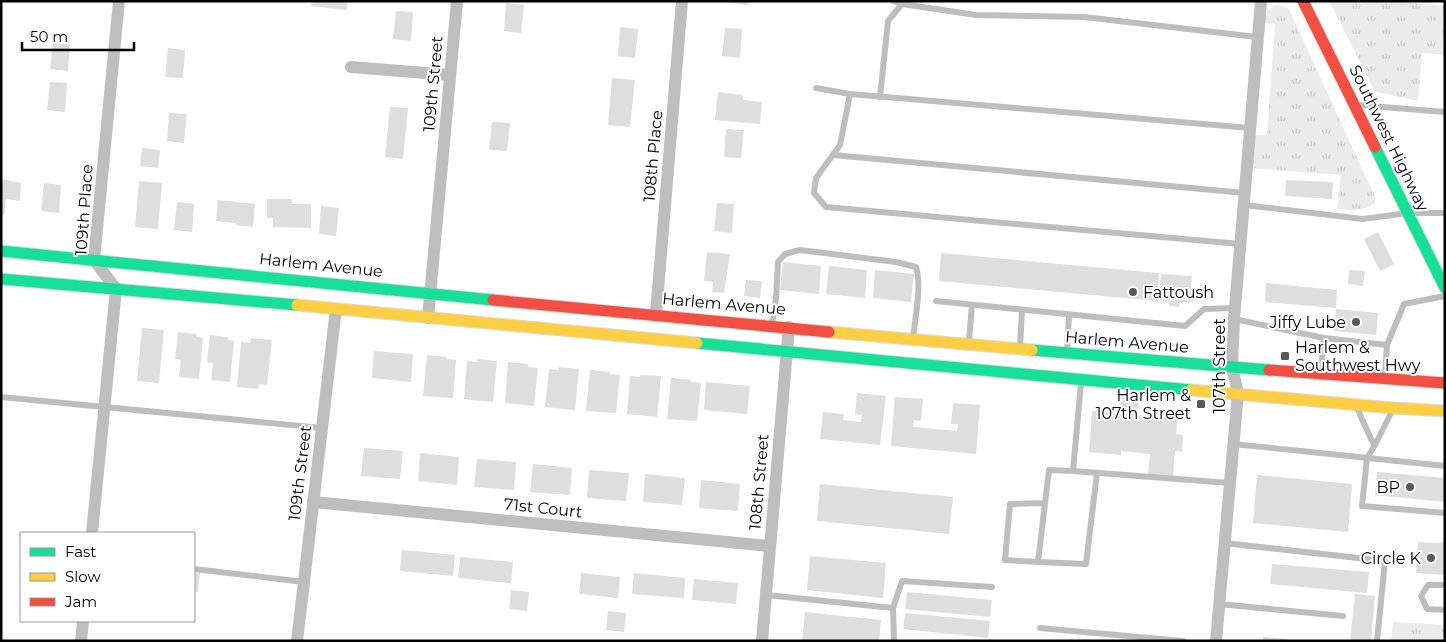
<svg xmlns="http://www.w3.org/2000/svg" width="1446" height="642" font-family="Montserrat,sans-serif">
  <defs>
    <pattern id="grass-tufts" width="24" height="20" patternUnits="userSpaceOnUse" patternTransform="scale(1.25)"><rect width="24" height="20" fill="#ebebeb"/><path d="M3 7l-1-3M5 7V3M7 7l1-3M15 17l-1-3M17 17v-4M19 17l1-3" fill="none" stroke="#c8c8c8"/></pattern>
  </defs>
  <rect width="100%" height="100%" fill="#fff"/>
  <!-- grass -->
  <g fill="url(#grass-tufts)">
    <polygon points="1329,1 1392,1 1445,6 1445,55 1422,53 1418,101 1377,92 1373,88"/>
    <path d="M1274,5H1280L1289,9L1375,197V203C1363,212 1352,210 1337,209L1341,175L1252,168L1254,135H1267L1275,24L1263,23L1267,11Z"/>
    <polygon points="1393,622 1445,625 1445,641 1391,641"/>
  </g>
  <!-- building -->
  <g fill="#dedede">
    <polygon points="312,1 348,1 347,10 311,6"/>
    <polygon points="731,1 749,1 748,5 731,3"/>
    <polygon points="506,3 524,5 521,33 504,31"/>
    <polygon points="396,11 413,12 411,41 393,39"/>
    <polygon points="620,27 638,29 635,58 618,56"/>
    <polygon points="725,28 742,29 740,58 722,56"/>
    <polygon points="53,41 70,43 68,71 50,69"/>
    <polygon points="168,48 185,50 183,78 165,77"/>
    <polygon points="612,78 635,80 630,127 608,125"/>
    <polygon points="50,82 67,83 65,112 47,110"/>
    <polygon points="718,92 743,95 743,100 762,102 760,124 715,120"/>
    <polygon points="390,107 408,108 403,159 385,157"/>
    <polygon points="169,113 187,114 184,143 167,141"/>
    <polygon points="492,122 510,123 507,151 489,150"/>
    <polygon points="726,129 744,130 741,158 724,157"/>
    <polygon points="142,148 160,150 158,168 140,166"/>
    <polygon points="1,179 21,183 20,201 6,199 4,215 1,215"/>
    <polygon points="1286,180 1333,182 1332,199 1285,196"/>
    <polygon points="139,181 162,183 158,229 135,227"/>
    <polygon points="44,183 61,185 59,213 41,211"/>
    <polygon points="267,199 292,199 292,204 311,204 311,228 273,227 273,218 267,218"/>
    <polygon points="218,200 255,204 253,227 236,225 236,223 216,221"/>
    <polygon points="177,202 194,204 192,232 174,230"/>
    <polygon points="717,203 734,204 732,233 714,231"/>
    <polygon points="321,206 339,208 336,236 319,234"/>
    <polygon points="1378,232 1394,264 1380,271 1364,239"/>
    <polygon points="707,252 730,254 724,293 712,292 713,282 704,281"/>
    <polygon points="941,253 1159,273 1157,301 939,281"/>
    <polygon points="783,262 821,266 819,294 780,290"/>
    <polygon points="829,266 867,270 865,298 826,294"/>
    <polygon points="875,270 914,274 911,302 873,298"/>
    <polygon points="1349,270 1365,271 1363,286 1348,284"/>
    <polygon points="1161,274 1192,276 1190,303 1180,302 1179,307 1169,306 1169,301 1159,300"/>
    <polygon points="746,280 762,281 760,298 744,296"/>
    <polygon points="1266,283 1337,290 1336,308 1265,302"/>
    <polygon points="1336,309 1378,313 1376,335 1334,331"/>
    <polygon points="142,328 164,330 159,383 137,381"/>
    <polygon points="178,332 197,334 196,337 203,338 199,379 179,377 181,360 175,359"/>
    <polygon points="210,335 228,337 228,340 234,341 230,382 211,380 213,363 207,362"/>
    <polygon points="251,338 272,340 267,385 259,384 258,389 237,387 241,342 250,343"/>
    <polygon points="374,351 413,354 411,382 372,378"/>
    <polygon points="427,355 447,357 446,359 456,360 453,398 423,396"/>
    <polygon points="477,359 497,361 493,402 464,399 467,361 477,362"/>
    <polygon points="508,362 528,364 528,367 538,368 534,406 505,403"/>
    <polygon points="559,367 579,369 575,410 545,407 549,369 558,370"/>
    <polygon points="590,370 610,372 610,374 620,375 616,413 586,411"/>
    <polygon points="640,375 661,376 657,417 627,414 630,376 640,377"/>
    <polygon points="671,378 691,380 691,382 701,383 697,421 667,419"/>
    <polygon points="706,382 750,386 747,414 704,410"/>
    <polygon points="857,393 886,396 880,445 820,439 823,412 844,414 843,420 861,422 862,415 855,414"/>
    <polygon points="895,397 923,399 921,421 914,420 913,427 957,431 958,424 951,424 953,403 980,405 976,454 891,446"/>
    <polygon points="1120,398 1139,400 1138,415 1178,418 1176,434 1183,435 1182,452 1175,451 1173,477 1148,474 1150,454 1121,451 1121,455 1089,452 1092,411 1119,413"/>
    <polygon points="364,448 403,451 400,479 361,476"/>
    <polygon points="420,453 459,457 457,485 418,481"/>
    <polygon points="477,459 516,462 514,490 474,487"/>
    <polygon points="533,464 572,468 570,495 530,492"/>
    <polygon points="589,470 629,473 626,501 587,498"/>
    <polygon points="1377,472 1445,478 1445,502 1375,495"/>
    <polygon points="645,474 685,478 682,505 643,502"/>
    <polygon points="1257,475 1352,484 1348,532 1253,523"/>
    <polygon points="701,480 740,484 738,511 699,508"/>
    <polygon points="820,484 953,497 949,534 817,521"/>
    <polygon points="1418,542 1436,543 1445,542 1445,575 1416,573"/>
    <polygon points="402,550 455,555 453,576 400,571"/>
    <polygon points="810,556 886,563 883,598 807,590"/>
    <polygon points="460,557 513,562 511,583 458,578"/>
    <polygon points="1272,564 1369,572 1367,593 1270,584"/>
    <polygon points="194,573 200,573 198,592 194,592"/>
    <polygon points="581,573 620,577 618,598 579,594"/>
    <polygon points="634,573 685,578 684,598 632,594"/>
    <polygon points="694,579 738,583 736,604 692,600"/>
    <polygon points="511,590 529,592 527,611 509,609"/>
    <polygon points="907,592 992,600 990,617 905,609"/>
    <polygon points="1355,594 1375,596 1371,641 1350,641"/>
    <polygon points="608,611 626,613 624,632 606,630"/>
    <polygon points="805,612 881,620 879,641 802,641"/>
    <polygon points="905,613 990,621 988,638 903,629"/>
    <polygon points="1263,637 1288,639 1288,641 1263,641"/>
  </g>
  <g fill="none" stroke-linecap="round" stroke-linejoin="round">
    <!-- fast casing -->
    <g stroke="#dbdbdb" stroke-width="13">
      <g id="fast">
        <polyline points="1375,147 1445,288"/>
        <polyline points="1,251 493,300"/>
        <polyline points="1,279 297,305"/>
        <polyline points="697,343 1191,390"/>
        <polyline points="1032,350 1269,370"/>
      </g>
    </g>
    <!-- slow casing -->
    <g stroke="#dbdbdb" stroke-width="13">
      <g id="slow">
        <polyline points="297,305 697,343"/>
        <polyline points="829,332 1032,350"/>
        <polyline points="1191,390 1393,408 1445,411"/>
      </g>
    </g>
    <!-- jam casing -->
    <g stroke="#dbdbdb" stroke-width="13">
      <g id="jam">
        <polyline points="1303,1 1375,147"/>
        <polyline points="493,300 829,332"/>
        <polyline points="1269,370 1445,383"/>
      </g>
    </g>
    <!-- lane -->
    <g stroke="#bebebe" stroke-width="6">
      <polyline points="893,1 902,4 976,15 1084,17 1257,37"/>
      <polyline points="816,88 850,94 1250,128"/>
      <polyline points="850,94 840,145 816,178 814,193 826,207 1240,244"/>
      <polyline points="880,97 888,21 902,4"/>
      <polyline points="1358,105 1445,112"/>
      <polyline points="833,155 1245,193"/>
      <polyline points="1244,205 1363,219 1408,213 1445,213"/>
      <polyline points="936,301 1185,326 1204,309 1235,308"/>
      <polyline points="1234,319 1324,338 1321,371"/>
      <path d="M772,324L776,299L778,262L785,254L800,250L896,262L916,267C922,284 915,320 913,338"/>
      <polyline points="1324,338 1387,345"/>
      <polyline points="969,341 972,305"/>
      <polyline points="1020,346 1022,310"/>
      <polyline points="1067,351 1069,315"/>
      <polyline points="1385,375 1387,345 1404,304 1445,296"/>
      <polyline points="1,397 322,428"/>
      <polyline points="1357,408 1371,439 1375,445 1392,411"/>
      <polyline points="1233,444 1445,466"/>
      <polyline points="1375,445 1367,458 1362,506 1445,513"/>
      <polyline points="1073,471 1230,483"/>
      <polyline points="1045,503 1010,504 1005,560 1038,562 1049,470 1073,471 1081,383"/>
      <polyline points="1224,543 1385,561 1377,641"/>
      <polyline points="1038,562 1086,564 1097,473"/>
      <polyline points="194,569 304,582"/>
      <polyline points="1445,585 1428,585 1421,596 1427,609 1445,610"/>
      <polyline points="766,595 893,608"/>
      <polyline points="1219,604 1343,616"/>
      <polyline points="1040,628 1183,641"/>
      <polyline points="894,641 893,608 902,581 992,587"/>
    </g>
    <!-- street -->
    <g stroke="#bebebe" stroke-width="12">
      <polyline points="351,67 450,75"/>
      <polyline points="656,314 682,1"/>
      <polyline points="428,318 457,1"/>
      <polyline points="313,502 770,546"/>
      <polyline points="92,533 116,289 94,260 119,1"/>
      <polyline points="81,641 83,621"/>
      <polyline points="297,641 336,309"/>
      <polyline points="762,641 789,327"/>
      <polyline points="1216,641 1238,393 1232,367 1234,319 1261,1"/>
    </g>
    <!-- fast -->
    <use href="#fast" stroke="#16e098" stroke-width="11"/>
    <!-- slow -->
    <use href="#slow" stroke="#ffcf43" stroke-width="11"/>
    <!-- jam -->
    <use href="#jam" stroke="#f24e42" stroke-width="11"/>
  </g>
  <!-- markers -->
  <g fill="#595959" stroke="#fff" stroke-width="2">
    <circle cx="1133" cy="292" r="5"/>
    <circle cx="1356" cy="322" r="5"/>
    <rect x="1280" y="351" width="10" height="10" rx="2.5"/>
    <rect x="1196" y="399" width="10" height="10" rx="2.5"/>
    <circle cx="1410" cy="487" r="5"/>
    <circle cx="1431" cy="558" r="5"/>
  </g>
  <g text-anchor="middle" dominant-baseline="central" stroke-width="4" stroke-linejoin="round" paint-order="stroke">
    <!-- street labels -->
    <g font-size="16" fill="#000" stroke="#fff">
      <text transform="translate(433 84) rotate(-85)">109th Street</text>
      <text transform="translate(1389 138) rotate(64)">Southwest Highway</text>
      <text transform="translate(653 156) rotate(-85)">108th Place</text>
      <text transform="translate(84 210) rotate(-86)">109th Place</text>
      <text transform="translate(321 265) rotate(6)">Harlem Avenue</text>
      <text transform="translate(724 304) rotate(5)">Harlem Avenue</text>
      <text transform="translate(1127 342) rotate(5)">Harlem Avenue</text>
      <text transform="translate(1219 366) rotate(-90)">107th Street</text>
      <text transform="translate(300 473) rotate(-83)">109th Street</text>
      <text transform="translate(759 482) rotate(-85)">108th Street</text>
      <text transform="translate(543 508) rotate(6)">71st Court</text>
    </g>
    <!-- poi labels -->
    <g font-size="16" fill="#000" stroke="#fff" text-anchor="end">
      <text x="1143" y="292" text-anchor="start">Fattoush</text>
      <text x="1346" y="322">Jiffy Lube</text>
      <text x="1295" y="347" text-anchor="start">Harlem &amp;<tspan x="1295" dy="18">Southwest Hwy</tspan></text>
      <text x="1191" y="395">Harlem &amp;<tspan x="1191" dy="18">107th Street</tspan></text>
      <text x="1400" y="487">BP</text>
      <text x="1421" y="558">Circle K</text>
    </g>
  </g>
  <!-- border -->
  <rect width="1446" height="642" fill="none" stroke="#000000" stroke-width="5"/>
  <!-- legend -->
  <rect x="20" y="532" width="175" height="90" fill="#ffffff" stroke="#999999"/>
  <rect x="30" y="548" width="25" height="8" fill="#16e098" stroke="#999999"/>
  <text x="65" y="557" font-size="15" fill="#000000">Fast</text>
  <rect x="30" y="573" width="25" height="8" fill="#ffcf43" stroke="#999999"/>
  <text x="65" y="582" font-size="15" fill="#000000">Slow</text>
  <rect x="30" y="598" width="25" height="8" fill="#f24e42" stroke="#999999"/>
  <text x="65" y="607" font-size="15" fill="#000000">Jam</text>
  <!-- scale -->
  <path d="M22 42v8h112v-8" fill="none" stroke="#000000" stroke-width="2.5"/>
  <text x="30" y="42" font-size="15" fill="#000000" stroke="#ffffff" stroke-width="4" paint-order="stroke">50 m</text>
</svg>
